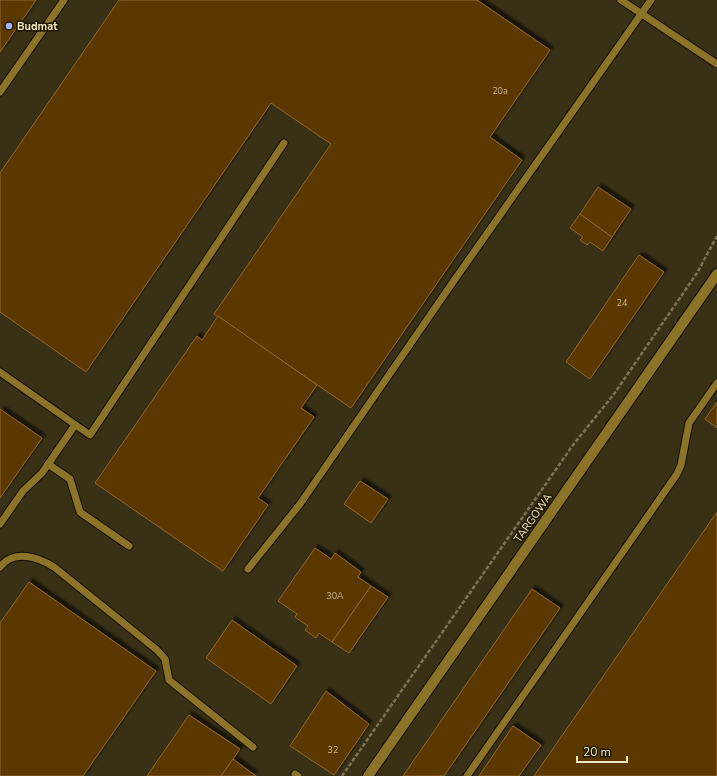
<svg xmlns="http://www.w3.org/2000/svg" width="717" height="776" font-family="'Nunito Sans',sans-serif">
  <defs>
    <filter id="shadow"><feDropShadow dx="3.5" dy="-3.5" stdDeviation="1" flood-color="#0009"/></filter>
  </defs>
  <rect width="100%" height="100%" fill="#2c250d"/>
  <!-- built -->
  <rect fill="#393116" x="0" y="0" width="717" height="776"/>
  <!-- building -->
  <g fill="#5a3801" stroke="#946726" filter="url(#shadow)">
    <polygon points="0,0 36,0 0,52"/>
    <polygon points="119,0 477,0 550,50 490,137 522,160 351,408 214,314 331,144 271,103 86,372 0,312 0,173"/>
    <polygon points="598,187 631,209 612,237 580,214"/>
    <polygon points="580,214 612,237 603,251 590,242 587,245 580,240 583,237 570,228"/>
    <polygon points="639,255 664,272 590,379 566,362"/>
    <polygon points="218,316 317,385 301,408 314,417 258,498 268,505 223,571 95,483 197,336 202,340"/>
    <polygon points="717,402 717,428 705,419"/>
    <polygon points="0,409 42,438 0,498"/>
    <polygon points="360,481 388,499 371,523 344,504"/>
    <polygon points="717,512 717,776 534,776"/>
    <polygon points="315,548 331,559 335,553 361,572 358,577 371,586 332,642 319,633 316,638 305,630 308,626 295,617 297,614 278,601"/>
    <polygon points="29,582 156,671 83,776 0,776 0,623"/>
    <polygon points="371,586 388,597 349,653 332,642"/>
    <polygon points="532,589 560,608 444,776 403,776"/>
    <polygon points="232,620 297,666 271,704 206,658"/>
    <polygon points="326,691 369,724 334,775 290,746"/>
    <polygon points="189,715 240,749 233,759 221,776 147,776"/>
    <polygon points="513,726 541,745 519,776 479,776"/>
    <polygon points="233,759 256,776 221,776"/>
  </g>
  <g fill="none" stroke-linecap="round" stroke-linejoin="round">
    <!-- lane casing -->
    <g stroke="#150d00" stroke-width="9">
      <g id="lane">
        <polyline points="621,0 717,64"/>
        <polyline points="0,92 64,0"/>
        <polyline points="0,372 90,435 284,143"/>
        <polyline points="48,464 70,479 80,512 129,546"/>
        <polyline points="0,524 23,491 42,473 75,425"/>
        <path d="M0,567C14,549 38,557 54,567L157,650L165,659L169,680L253,747"/>
        <polyline points="248,569 300,504 453,282 651,0"/>
        <polyline points="295,774 298,776"/>
        <polyline points="467,776 677,474 681,465 689,423 717,383"/>
      </g>
    </g>
    <!-- secondary casing -->
    <g stroke="#150d00" stroke-width="12">
      <polyline id="secondary" points="368,776 717,274"/>
    </g>
    <!-- path -->
    <polyline stroke="#7d7457" stroke-width="2.5" stroke-dasharray="4 2" stroke-linecap="butt" points="342,776 573,445 614,394 697,273 717,236"/>
    <!-- lane -->
    <use href="#lane" stroke="#8b7427" stroke-width="7"/>
    <!-- secondary -->
    <use href="#secondary" stroke="#8b7427" stroke-width="10"/>
  </g>
  <!-- markers -->
  <circle fill="#9fb3fd" stroke="#221b04" stroke-width="1.5" cx="9" cy="26" r="4"/>
  <g text-anchor="middle" dominant-baseline="central" stroke-width="3.5" stroke-linejoin="round" paint-order="stroke">
    <!-- number labels -->
    <g font-size="9" fill="#ccba92">
      <text x="500" y="91">20a</text>
      <text x="622" y="303">24</text>
      <text x="335" y="596">30A</text>
      <text x="333" y="750">32</text>
    </g>
    <!-- poi labels -->
    <g font-size="11" font-weight="bold" fill="#f2e6c2" stroke="#221b04" text-anchor="start">
      <text x="17" y="26">Budmat</text>
    </g>
    <!-- street labels -->
    <g font-size="11" fill="#f2e6c2" stroke="#221b04">
      <text transform="translate(533 518) rotate(-55)">TARGOWA</text>
    </g>
  </g>
  <!-- scale -->
  <path d="M577 756v6h50v-6" fill="none" stroke="#f2e6c2" stroke-width="2"/>
  <text x="583" y="756" font-size="12" fill="#f2e6c2" stroke="#221b04" stroke-width="3" paint-order="stroke">20 m</text>
</svg>
